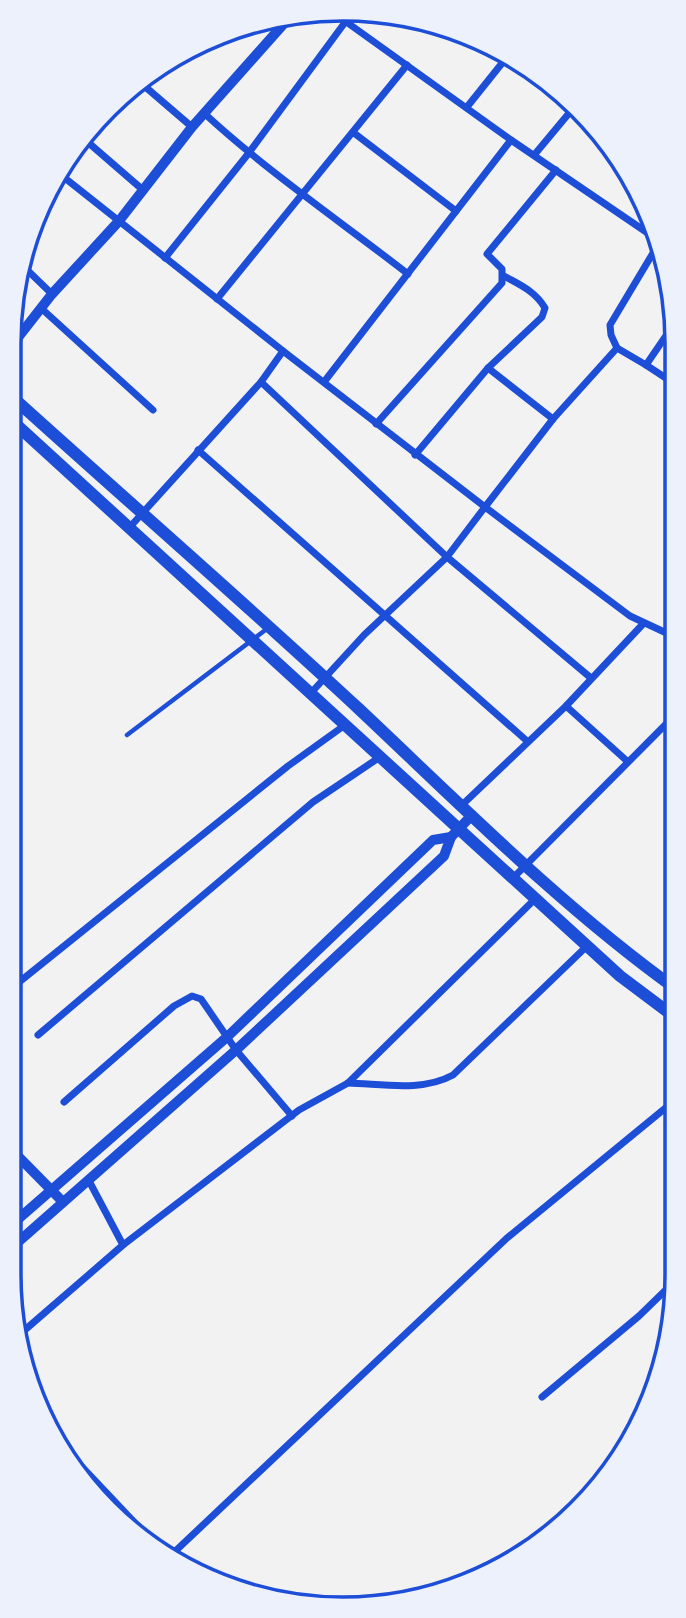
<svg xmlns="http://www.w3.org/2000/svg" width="686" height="1618" font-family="Raleway,sans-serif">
  <rect width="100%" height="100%" fill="#f2f2f2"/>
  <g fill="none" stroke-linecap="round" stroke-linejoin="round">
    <!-- service -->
    <polyline stroke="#1d4ed8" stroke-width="4.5" points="127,735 268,628"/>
    <!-- minor -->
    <g stroke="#1d4ed8" stroke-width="7">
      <polyline points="331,11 511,140 658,240"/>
      <polyline points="142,84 192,127"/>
      <polyline points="467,107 507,57"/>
      <path d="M205,114C268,172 340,221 408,274"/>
      <polyline points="354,133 456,211"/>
      <polyline points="83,138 143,190"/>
      <polyline points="535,154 575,106"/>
      <polyline points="61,175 283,351 261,382"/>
      <polyline points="659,243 610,325 611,335 617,348 646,365 674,324"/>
      <polyline points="165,258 248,154 346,21"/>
      <polyline points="22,265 52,294"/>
      <polyline points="217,299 407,65"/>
      <polyline points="42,309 153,410"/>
      <polyline points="617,348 553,419 485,507 630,616 675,637"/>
      <polyline points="283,351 485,507 447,557 364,635 310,694"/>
      <polyline points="646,365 675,384"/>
      <polyline points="488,368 553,419"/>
      <polyline points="324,382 511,140"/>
      <polyline points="376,424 502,283 502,269 487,254 556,170"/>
      <polyline points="198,450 527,741"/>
      <path d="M415,455L488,368L542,317L545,308C535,291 520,285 504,276"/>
      <polyline points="129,528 261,382 447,557 591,678"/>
      <polyline points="566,706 627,761"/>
      <polyline points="462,805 566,706 643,624"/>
      <polyline points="513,878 676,714"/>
      <polyline points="13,987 288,766 345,725"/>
      <polyline points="38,1035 313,802 380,757"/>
      <polyline points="677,1082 669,1139 677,1191"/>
      <path d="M348,1083C383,1084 422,1092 453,1075L587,946"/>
      <polyline points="64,1102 174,1006 192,996 201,999 236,1050 292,1116"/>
      <polyline points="88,1179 123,1245"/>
      <polyline points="19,1335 123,1245 299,1110 348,1083 535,899"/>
      <polyline points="542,1397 639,1316 677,1279"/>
      <polyline points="65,1449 170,1560"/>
      <polyline points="168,1558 507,1238 674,1101"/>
      <polyline points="507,1565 602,1482"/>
    </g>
    <!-- tertiary -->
    <g stroke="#1d4ed8" stroke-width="10">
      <polyline points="9,349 52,294 119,221 192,127 289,18"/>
      <polyline points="9,1147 63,1202"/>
      <polyline points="9,1227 227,1037 433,840 451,837"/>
      <polyline points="9,1250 236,1050 444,856 451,837 472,815"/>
    </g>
    <!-- primary -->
    <g stroke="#1d4ed8" stroke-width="12">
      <path d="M9,394C125,499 244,602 359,709C461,805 562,907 676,989"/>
      <polyline points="9,418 620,976 676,1018"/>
    </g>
  </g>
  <!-- crop -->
  <path d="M0 0H686V1618H0ZM343 21H343A322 322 0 0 1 665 343V1275A322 322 0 0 1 343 1597H343A322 322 0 0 1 21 1275V343A322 322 0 0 1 343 21Z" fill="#edf1fc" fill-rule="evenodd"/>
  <path fill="none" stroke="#1d4ed8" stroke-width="3.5" d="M343 21H343A322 322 0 0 1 665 343V1275A322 322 0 0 1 343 1597H343A322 322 0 0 1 21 1275V343A322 322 0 0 1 343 21Z"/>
</svg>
